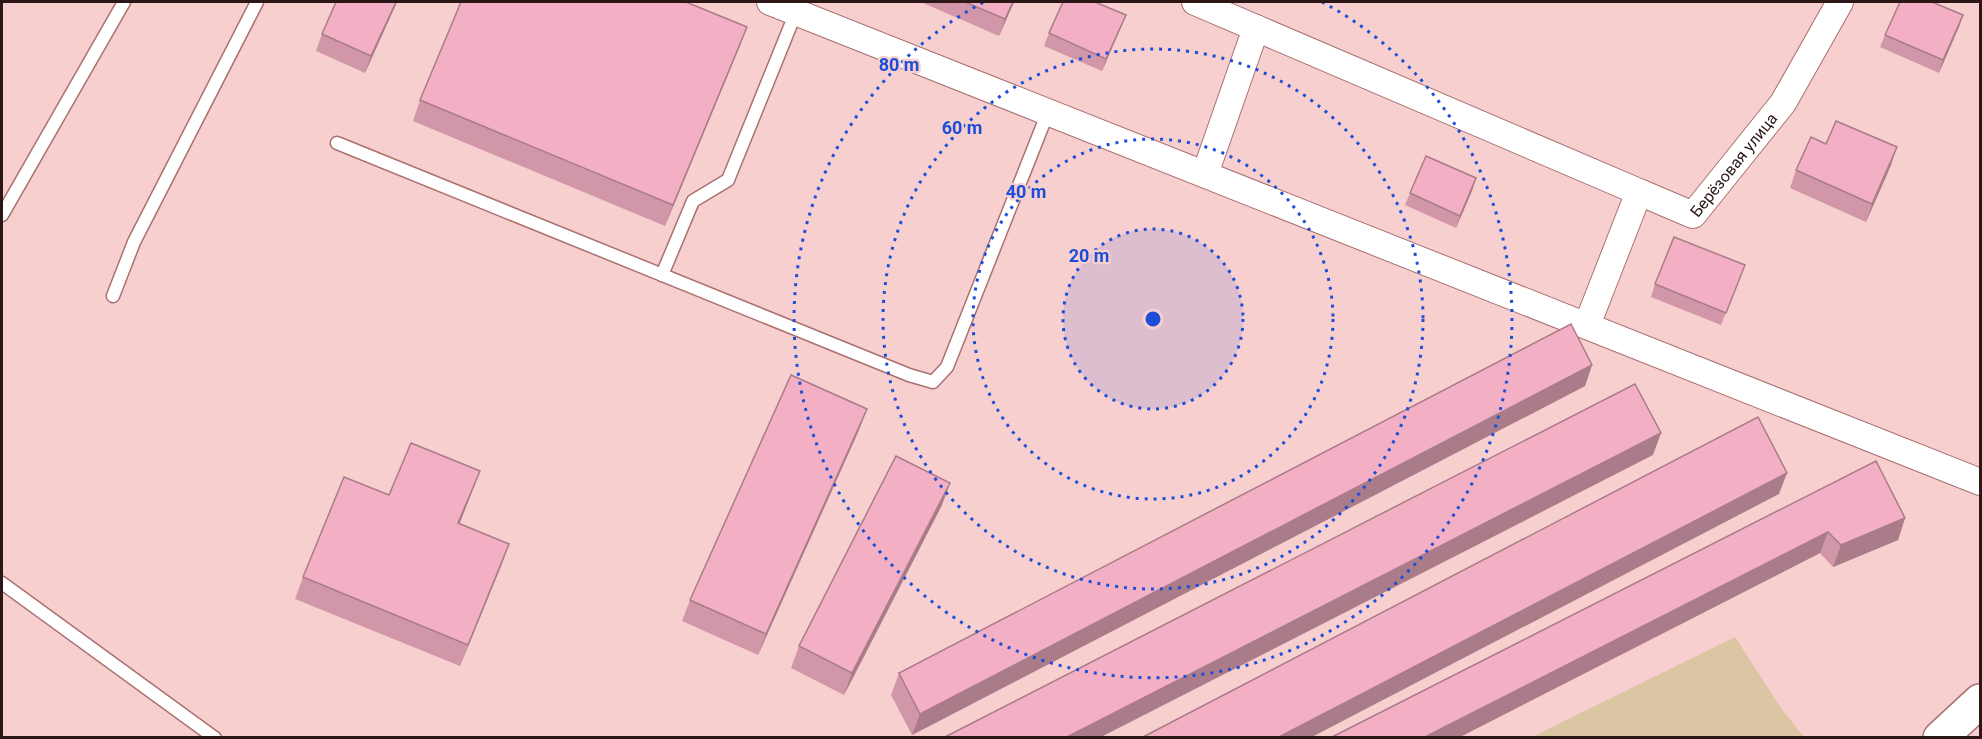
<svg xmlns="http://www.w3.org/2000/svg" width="1982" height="739" font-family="Roboto,sans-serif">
  <rect width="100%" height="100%" fill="#f7cfcf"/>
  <!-- green -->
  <polygon fill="#dbc5a3" points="1735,637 1781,708 1804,737 1532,737"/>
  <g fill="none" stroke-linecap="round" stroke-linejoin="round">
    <!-- lane casing -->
    <g stroke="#ab7070" stroke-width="15">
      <g id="lane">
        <polyline points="337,143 909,375 933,382 947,367 1048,112"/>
        <polyline points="2,215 124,2"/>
        <polyline points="662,275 693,201 728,180 796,12"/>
        <polyline points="113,296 134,242 257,2"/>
        <polyline points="2,583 215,738"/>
      </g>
    </g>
    <!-- street casing -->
    <g stroke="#ab7070" stroke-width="28">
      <g id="street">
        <polyline points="770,2 1980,482"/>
        <polyline points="1195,2 1639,192"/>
        <polyline points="1205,174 1256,28"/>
        <path id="s1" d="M1587,325L1639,192L1693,215L1783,103L1840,2"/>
      </g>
    </g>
    <!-- highway casing -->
    <g stroke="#ab7070" stroke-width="36">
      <polyline id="highway" points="1940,738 1980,701"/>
    </g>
    <!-- lane -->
    <use href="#lane" stroke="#fff" stroke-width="12"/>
    <!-- street -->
    <use href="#street" stroke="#fff" stroke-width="26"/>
    <!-- highway -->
    <use href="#highway" stroke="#fff" stroke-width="33"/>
  </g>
  <!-- wall -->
  <g fill="#d197a9">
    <polygon points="397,2 365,73 316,51 322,34"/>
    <polygon points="924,2 1014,2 999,36 923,3"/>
    <polygon points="1126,15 1102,71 1044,46 1049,33"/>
    <polygon points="1963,15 1939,73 1880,47 1885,35"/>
    <polygon points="747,27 739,48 665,226 413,121 420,100"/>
    <polygon points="1826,144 1891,165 1866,222 1790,188 1796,170"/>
    <polygon points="1476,178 1456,228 1405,205 1410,193"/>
    <polygon points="1740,277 1721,325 1651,297 1655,284"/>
    <polygon points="1592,365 1585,386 912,735 891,695 899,673"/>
    <polygon points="859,430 758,655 682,621 690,600"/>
    <polygon points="1876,461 1905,518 1898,540 1833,567 1820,553 1458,738 1330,738"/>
    <polygon points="480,471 459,524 509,544 501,566 460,666 295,599 303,577 389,495"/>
    <polygon points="942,505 844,695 791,668 799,646"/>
  </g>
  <!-- shaded-wall -->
  <g fill="#aa7b89">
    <polygon points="396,2 397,2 365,73 371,56"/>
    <polygon points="1013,2 1014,2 999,36 1005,19"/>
    <polygon points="1126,15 1121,27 1102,71 1106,59"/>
    <polygon points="1963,15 1959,27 1939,73 1943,60"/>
    <polygon points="747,27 739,48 665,226 673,205"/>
    <polygon points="1897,147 1891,165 1866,222 1872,204"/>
    <polygon points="1476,178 1472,191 1456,228 1460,216"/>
    <polygon points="1592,365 1585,386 912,735 920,714"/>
    <polygon points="867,409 859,430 758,655 766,634"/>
    <polygon points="1661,433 1653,455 1099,738 1065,738"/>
    <polygon points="480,471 472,492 451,545 458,523"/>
    <polygon points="1787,473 1779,494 1310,738 1277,738"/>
    <polygon points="950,483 942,505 844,695 852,673"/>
    <polygon points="1905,518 1898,540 1833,567 1841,545"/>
    <polygon points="1828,532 1820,553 1458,738 1423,738"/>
    <polygon points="509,544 501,566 460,666 468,645"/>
  </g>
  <!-- building -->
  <g fill="#f3b0c4" stroke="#aa7b89" stroke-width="1.5">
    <polygon points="336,2 396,2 371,56 322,34"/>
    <polygon points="461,2 686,2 747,27 673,205 420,100"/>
    <polygon points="965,2 1013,2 1005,19"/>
    <polygon points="1063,2 1095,2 1126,15 1106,59 1049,33"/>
    <polygon points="1900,2 1932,2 1963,15 1943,60 1885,35"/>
    <polygon points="1836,121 1897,147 1872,204 1796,170 1811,137 1826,144"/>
    <polygon points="1426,156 1476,178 1460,216 1410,193"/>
    <polygon points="1674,237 1745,265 1726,313 1655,284"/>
    <polygon points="1571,324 1592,365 920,714 899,673"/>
    <polygon points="791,375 867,409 766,634 690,600"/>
    <polygon points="1635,384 1661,433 1065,738 943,738"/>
    <polygon points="1758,417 1787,473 1277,738 1141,738"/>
    <polygon points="411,443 480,471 458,523 509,544 468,645 303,577 344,477 389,495"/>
    <polygon points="896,456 950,483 852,673 799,646"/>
    <polygon points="1876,461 1905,518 1841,545 1828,532 1423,738 1330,738"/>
  </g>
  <!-- distance rings -->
  <circle cx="1153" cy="319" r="90" fill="#1d4ed8" fill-opacity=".12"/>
  <g fill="none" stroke="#1d4ed8" stroke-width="3" stroke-dasharray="3 6">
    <circle cx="1153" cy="319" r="90"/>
    <circle cx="1153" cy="319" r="180"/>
    <circle cx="1153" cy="319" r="270"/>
    <path d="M1322 2A359 359 0 1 1 984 2"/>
  </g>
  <g text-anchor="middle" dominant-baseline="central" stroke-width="4.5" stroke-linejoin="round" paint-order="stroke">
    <!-- street labels -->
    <g font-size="16" fill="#2c1616" stroke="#f7cfcf">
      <text stroke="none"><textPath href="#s1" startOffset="266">Берёзовая улица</textPath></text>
    </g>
  </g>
  <circle cx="1153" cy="319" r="9" fill="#1d4ed8" stroke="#f7cfcf" stroke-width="3"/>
  <g font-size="18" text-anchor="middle" font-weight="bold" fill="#1d4ed8" stroke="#f7cfcf" stroke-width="4.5" stroke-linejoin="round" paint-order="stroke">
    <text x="899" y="71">80 m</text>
    <text x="962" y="134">60 m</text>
    <text x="1026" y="198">40 m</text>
    <text x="1089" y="262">20 m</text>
  </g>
  <!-- border -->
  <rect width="1982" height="739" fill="none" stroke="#2c1616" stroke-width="6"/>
</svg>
